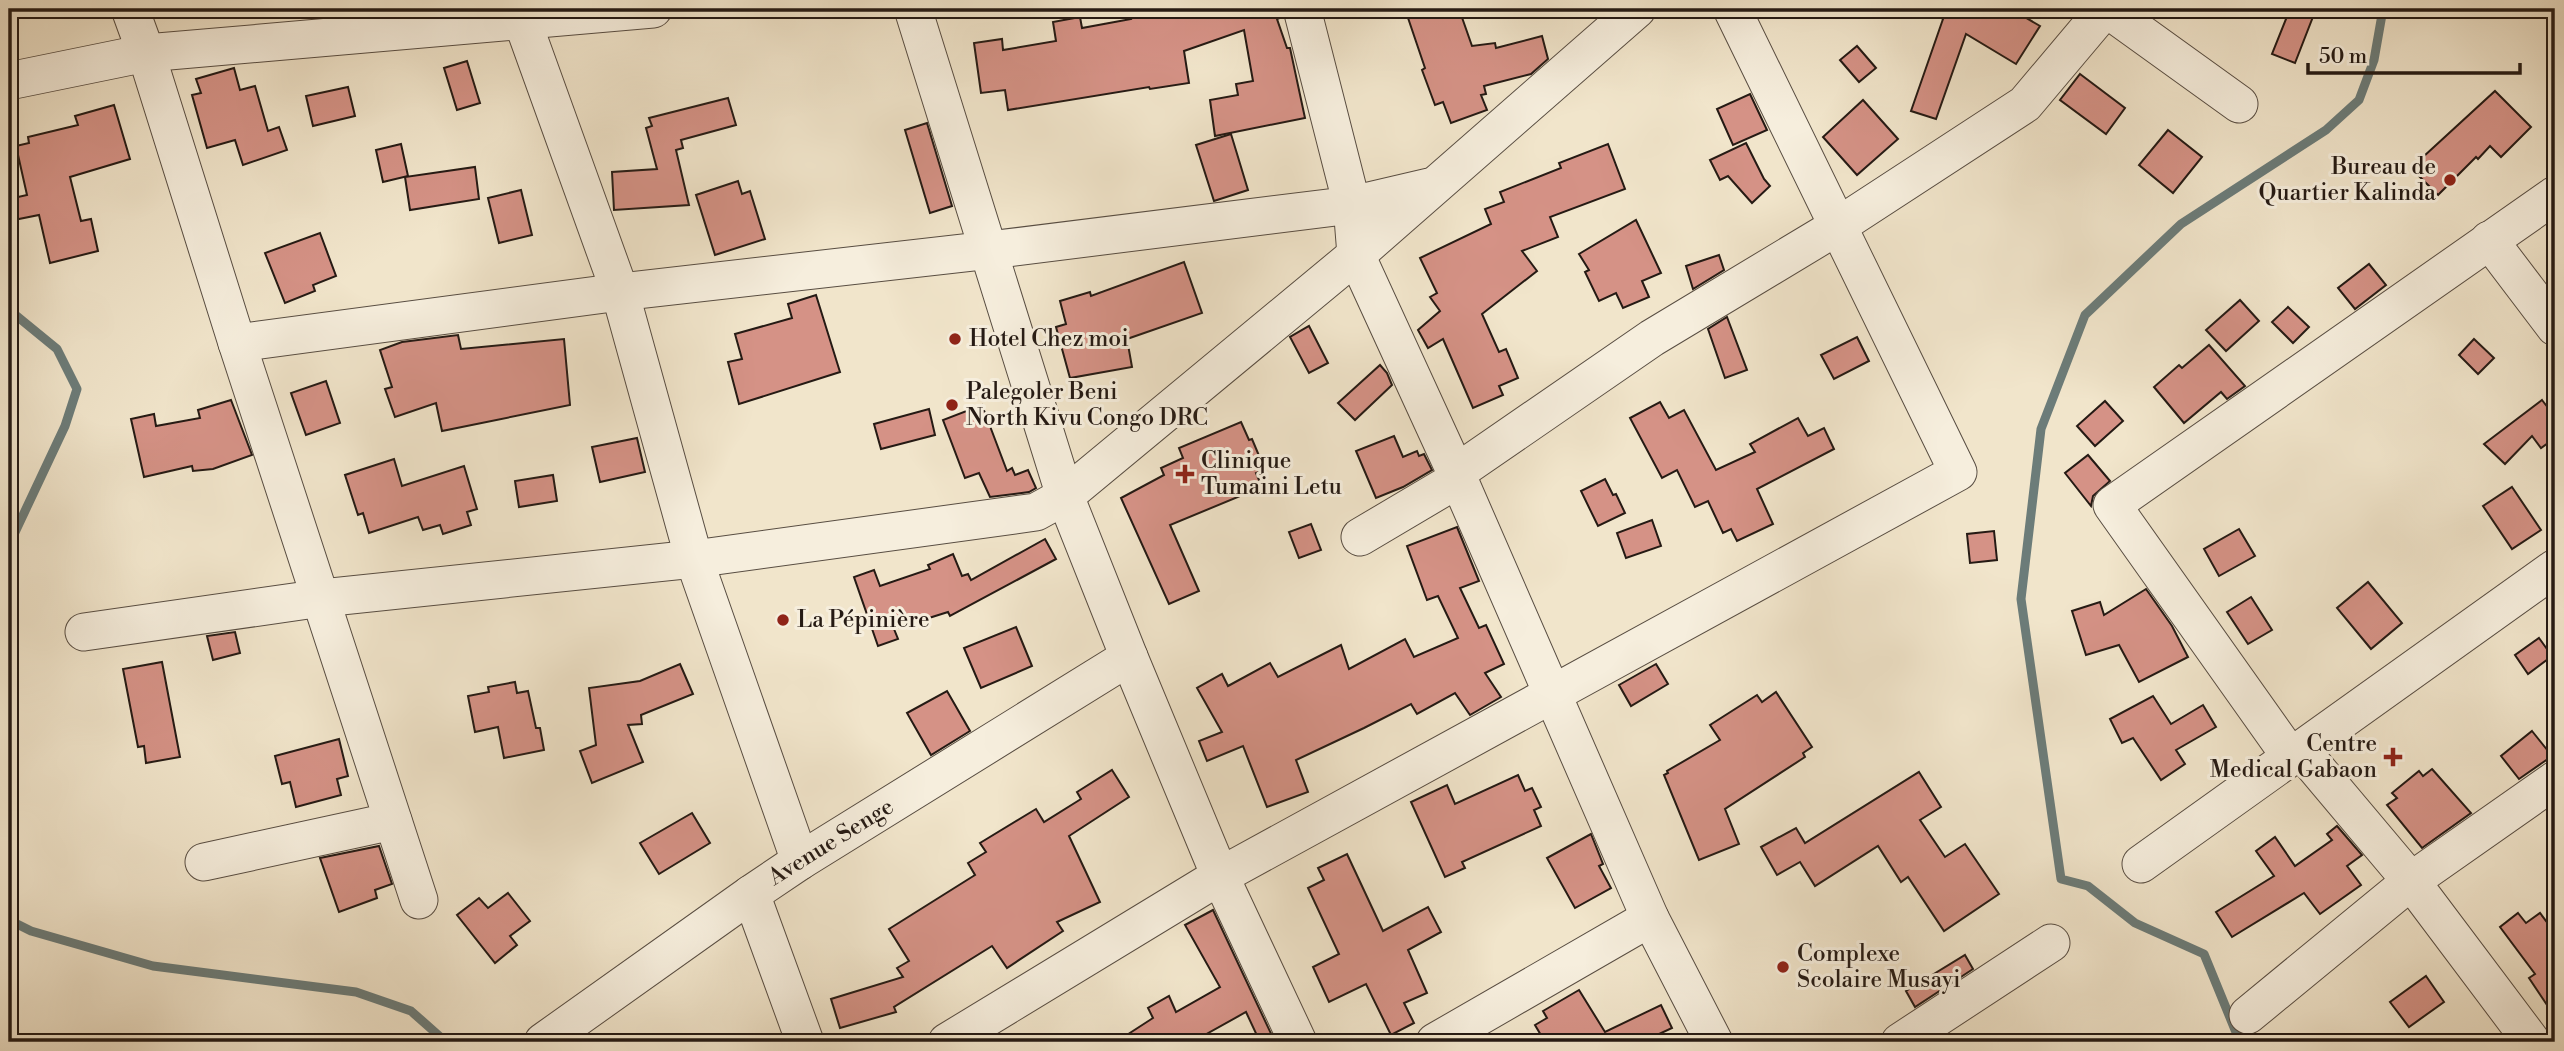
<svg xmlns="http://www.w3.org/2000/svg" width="2564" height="1051" font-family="'Libre Bodoni',serif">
  <rect width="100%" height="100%" fill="#f1e5cb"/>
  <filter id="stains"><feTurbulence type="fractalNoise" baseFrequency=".00286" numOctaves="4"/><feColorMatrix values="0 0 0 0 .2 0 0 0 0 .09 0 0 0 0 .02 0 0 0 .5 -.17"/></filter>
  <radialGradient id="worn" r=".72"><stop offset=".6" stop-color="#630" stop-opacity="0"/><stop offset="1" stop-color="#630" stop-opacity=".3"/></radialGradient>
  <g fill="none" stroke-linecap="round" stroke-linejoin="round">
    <!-- stream -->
    <g stroke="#6c7c79" stroke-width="9">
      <polyline points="9,314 13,313 57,349 77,389 65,426 9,545"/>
      <polyline points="9,666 9,742"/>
      <polyline points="9,920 31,931 153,966 356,992 411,1011 446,1042"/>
      <polyline points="2240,1042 2204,954 2135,923 2088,886 2061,879 2021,599 2041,429 2085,315 2181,224 2326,130 2359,100 2374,60 2383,9"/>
    </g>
  </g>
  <!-- building -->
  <g fill="#d59286" stroke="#251a14" stroke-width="2">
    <polygon points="1128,9 1282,9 1282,17 1277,19 1287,48 1290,48 1305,118 1215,136 1210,100 1238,95 1236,84 1253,81 1244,30 1184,51 1189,83 1150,89 1149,87 1008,110 1005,90 981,93 974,43 1002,39 1003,50 1056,41 1053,22 1080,17 1082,28 1131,19"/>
    <polygon points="1405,9 1459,9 1472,46 1495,43 1496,48 1542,36 1548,59 1531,74 1484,86 1486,94 1481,95 1487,110 1451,123 1443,102 1435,105 1422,70 1425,68"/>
    <polygon points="1926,9 2011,9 2040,26 2016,64 1966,34 1936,119 1911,111 1943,19"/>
    <polygon points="2290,9 2316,9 2295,63 2272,54"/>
    <polygon points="1857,46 1876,68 1859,82 1840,60"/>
    <polygon points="467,61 480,103 457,110 444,68"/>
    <polygon points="234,68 240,90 255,86 268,131 279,127 287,150 243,165 235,140 207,148 192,95 201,93 196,79"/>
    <polygon points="2080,74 2125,108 2106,134 2060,100"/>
    <polygon points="348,87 355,116 313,126 306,96"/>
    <polygon points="2495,91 2531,127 2501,157 2490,146 2478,159 2476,157 2438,195 2411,168"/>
    <polygon points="1750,94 1767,130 1733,145 1717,109"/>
    <polygon points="728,98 736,125 681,140 683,148 676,150 689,205 614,210 612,172 657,169 646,128 652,126 649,118"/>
    <polygon points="1863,100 1898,139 1857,175 1823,137"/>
    <polygon points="114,105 130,159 70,177 81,221 91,219 98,251 50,263 39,215 9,221 9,199 27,195 16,146 29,143 28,137 78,125 75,116"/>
    <polygon points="927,123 952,206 930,213 905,130"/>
    <polygon points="2168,130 2202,157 2173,193 2139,165"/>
    <polygon points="1231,134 1248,190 1214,201 1196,145"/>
    <polygon points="1746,143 1764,179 1770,186 1752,203 1728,176 1720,180 1710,160"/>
    <polygon points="401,144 408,176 383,182 376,150"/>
    <polygon points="1608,144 1625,189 1550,217 1558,237 1522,251 1537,271 1482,314 1499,352 1506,349 1518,378 1499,386 1503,395 1473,408 1443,339 1428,348 1418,330 1440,311 1430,297 1437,293 1420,258 1491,224 1485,209 1504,202 1500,192 1561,168 1559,163"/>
    <polygon points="475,167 479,199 410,210 405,177"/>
    <polygon points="738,181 742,194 750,191 765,239 715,255 696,195"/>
    <polygon points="521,190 532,235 499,243 488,198"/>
    <polygon points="1636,220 1661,273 1642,281 1649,297 1623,308 1616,293 1599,301 1585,272 1589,270 1579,254"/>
    <polygon points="320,233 336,276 313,285 315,291 285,303 265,253"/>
    <polygon points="1719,255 1724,270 1693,289 1686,266"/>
    <polygon points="1184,262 1202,313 1127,339 1132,367 1070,378 1056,327 1066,324 1060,301 1090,292 1091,296"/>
    <polygon points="2369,264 2386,285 2355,309 2338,288"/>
    <polygon points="816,295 840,372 739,404 728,362 742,359 735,334 792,318 788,304"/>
    <polygon points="2240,300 2259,321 2226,351 2206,330"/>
    <polygon points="2288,307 2309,327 2293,343 2272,322"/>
    <polygon points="1727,317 1747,370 1725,378 1708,329"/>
    <polygon points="1309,326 1328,363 1309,373 1290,337"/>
    <polygon points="458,335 461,349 564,339 570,405 442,431 436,403 395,417 385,389 392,387 380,350 402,342"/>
    <polygon points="1857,337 1869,361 1834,379 1821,355"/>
    <polygon points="2474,339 2494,358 2478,374 2459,355"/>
    <polygon points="2209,345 2245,386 2227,399 2221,392 2184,423 2154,387 2179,365 2182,368"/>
    <polygon points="1380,365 1387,373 1392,385 1355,420 1338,403"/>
    <polygon points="326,381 340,423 306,435 291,393"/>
    <polygon points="231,400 252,455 213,469 193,471 192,466 144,477 131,419 154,414 156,426 200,418 198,410"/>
    <polygon points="2542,400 2555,417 2555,438 2541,448 2532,436 2505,464 2484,444"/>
    <polygon points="2105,401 2123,421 2095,446 2077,426"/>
    <polygon points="1660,402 1669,418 1684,410 1716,470 1755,452 1750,444 1798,418 1808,436 1824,428 1834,449 1757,489 1773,524 1737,541 1731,529 1723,533 1708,501 1695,507 1677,470 1662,478 1630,418"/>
    <polygon points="982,405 1007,471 1012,468 1015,475 1028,470 1036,488 1029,492 990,497 979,473 965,478 943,420"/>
    <polygon points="929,409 935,435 881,449 874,424"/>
    <polygon points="1241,422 1249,440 1252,439 1265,470 1256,473 1262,487 1170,525 1199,591 1169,604 1121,498 1164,475 1161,468 1183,458 1179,448"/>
    <polygon points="1394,436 1403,457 1417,451 1419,456 1424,454 1432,470 1403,487 1376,498 1356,451"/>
    <polygon points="637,438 645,472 600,482 592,447"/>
    <polygon points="2088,455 2110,481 2093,496 2091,506 2065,473"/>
    <polygon points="394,459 402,486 464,466 477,509 467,512 471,525 443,534 440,525 423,530 418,517 369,533 363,513 358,515 345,475"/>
    <polygon points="553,475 557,501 519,507 515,481"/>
    <polygon points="1605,479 1613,495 1616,494 1625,513 1598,526 1581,491"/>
    <polygon points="2512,487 2541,530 2512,549 2483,506"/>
    <polygon points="1652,520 1661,546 1626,558 1617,533"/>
    <polygon points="1311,524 1321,550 1299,558 1289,532"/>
    <polygon points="1457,527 1479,581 1460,588 1479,628 1486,625 1504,664 1485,673 1501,697 1470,715 1455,693 1417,714 1411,704 1364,728 1296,760 1308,792 1267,807 1243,746 1207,761 1199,741 1222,732 1197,688 1222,674 1228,686 1270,663 1278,677 1341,645 1349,669 1405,639 1414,657 1458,638 1438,596 1427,600 1407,546"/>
    <polygon points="2239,529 2255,556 2219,576 2204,549"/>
    <polygon points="1994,531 1997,560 1970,563 1967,534"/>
    <polygon points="1045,539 1056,559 950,616 948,612 894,629 898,639 878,646 854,577 874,570 880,586 930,569 928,565 953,554 962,576 968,574 971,580"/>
    <polygon points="2368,582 2402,623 2371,649 2337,608"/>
    <polygon points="2146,589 2172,626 2188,657 2139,682 2119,645 2086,655 2072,611 2100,602 2104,615"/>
    <polygon points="2251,597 2272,630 2248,644 2227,612"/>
    <polygon points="1016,627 1032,666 981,688 964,648"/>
    <polygon points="235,632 240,653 213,660 207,636"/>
    <polygon points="2539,638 2552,656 2528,674 2515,655"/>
    <polygon points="162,662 180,757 146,763 144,746 138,747 123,669"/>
    <polygon points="680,664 693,694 641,715 642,724 628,725 643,762 592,783 580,751 596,745 589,688 640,681"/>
    <polygon points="1656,664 1668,684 1631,706 1619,685"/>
    <polygon points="515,682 517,693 528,691 536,728 540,728 544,750 504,758 498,727 475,732 468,696 489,692 488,687"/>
    <polygon points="947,691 970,731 931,755 907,713"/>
    <polygon points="1776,692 1812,747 1803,753 1805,757 1725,809 1739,844 1699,860 1664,775 1668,773 1667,771 1720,740 1710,725 1757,695 1762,702"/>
    <polygon points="2153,696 2171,724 2203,705 2216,727 2176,750 2185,764 2161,780 2133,738 2122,743 2110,719"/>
    <polygon points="2532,731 2552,756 2519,779 2501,756"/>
    <polygon points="339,739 348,776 337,779 341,795 296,807 290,782 282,784 275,756"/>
    <polygon points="2432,769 2471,813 2422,848 2387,805 2397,798 2392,793 2419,771 2423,776"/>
    <polygon points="1112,770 1129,797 1069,836 1100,902 1057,922 1063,931 1007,968 992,946 894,1007 896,1012 840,1028 831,999 903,977 897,968 909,961 889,929 975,875 968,863 986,852 980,843 1036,809 1044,822 1081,799 1077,792"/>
    <polygon points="1919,772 1941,807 1920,820 1945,857 1965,844 1999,894 1944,931 1908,877 1901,882 1878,846 1815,886 1800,862 1777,875 1761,847 1796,828 1805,843"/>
    <polygon points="1518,775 1525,791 1532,788 1541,807 1534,810 1541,826 1462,862 1465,868 1445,877 1411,802 1447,785 1455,804"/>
    <polygon points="692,813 710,843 659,874 640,843"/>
    <polygon points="2337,826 2362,855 2347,866 2361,885 2320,914 2304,893 2232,937 2216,912 2274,876 2256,851 2275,837 2295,866 2332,840 2327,834"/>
    <polygon points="1591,834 1603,864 1599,866 1611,888 1575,908 1547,858"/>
    <polygon points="379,846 392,884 375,890 377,898 339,912 320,858"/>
    <polygon points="1347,854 1383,931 1428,907 1441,932 1408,950 1427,993 1404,1003 1414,1023 1391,1035 1366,984 1329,1002 1313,967 1339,954 1308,888 1324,880 1318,868"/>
    <polygon points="508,893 530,921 510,936 517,945 495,963 457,915 479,898 488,908"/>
    <polygon points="1213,910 1274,1040 1260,1042 1246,1012 1192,1042 1116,1042 1153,1018 1148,1008 1169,996 1176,1012 1220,987 1185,925"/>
    <polygon points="2518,913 2526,923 2540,913 2555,933 2555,1017 2529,978 2535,974 2500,927"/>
    <polygon points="1965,955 1973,969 1915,1007 1906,991"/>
    <polygon points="2426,976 2444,1002 2409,1027 2390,1002"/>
    <polygon points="1579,990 1605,1032 1661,1005 1672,1028 1642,1042 1545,1042 1535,1025 1547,1018 1543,1011"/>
  </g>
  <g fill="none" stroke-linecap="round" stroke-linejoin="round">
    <!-- minor casing -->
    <g stroke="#584d42" stroke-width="39">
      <g id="minor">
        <polyline points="130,9 146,53 237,343 419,900"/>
        <polyline points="518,9 620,292 694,559 800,861"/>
        <polyline points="913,9 1065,496 1129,657 1220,876 1298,1042"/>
        <polyline points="1302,9 1352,205 1356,255 1456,473 1650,918 1714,1042"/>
        <polyline points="2107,9 2239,104"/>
        <polyline points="9,81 146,53 653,9"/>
        <polyline points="2489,240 2555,327"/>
        <polyline points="237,343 620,292 990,250 1352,205 1429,187"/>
        <polyline points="1456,473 1652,338 1838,226 2025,104 2105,9"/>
        <polyline points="1360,537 1458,479"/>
        <polyline points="84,632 322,598 694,559 1036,512 1065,496 1356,255 1637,9"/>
        <polyline points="2300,749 2411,881 2532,1042"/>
        <polyline points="2290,756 2112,505 2555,195"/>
        <polyline points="204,862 393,821"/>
        <polyline points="2141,864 2555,568"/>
        <polyline points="751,894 805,1042"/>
        <polyline points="2248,1015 2411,881 2555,780"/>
        <polyline points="543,1042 751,894 800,861 1129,657"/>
        <polyline points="947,1042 1220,876 1958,472 1732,9"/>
        <polyline points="1435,1042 1650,918"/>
        <polyline points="1900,1042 2051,943"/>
      </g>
    </g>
    <!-- minor -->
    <use href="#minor" stroke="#f6eedd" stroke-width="37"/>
  </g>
  <!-- markers -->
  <g fill="#8f2418" stroke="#f6eedd" stroke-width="2.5">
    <circle cx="2450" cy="180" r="7"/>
    <circle cx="955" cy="339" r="7"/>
    <circle cx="952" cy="405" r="7"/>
    <path d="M1181.5 463.5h7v7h7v7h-7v7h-7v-7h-7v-7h7z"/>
    <circle cx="783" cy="620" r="7"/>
    <path d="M2389.5 746.5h7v7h7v7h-7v7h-7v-7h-7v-7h7z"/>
    <circle cx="1783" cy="967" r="7"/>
  </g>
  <g text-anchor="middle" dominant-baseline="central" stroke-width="6" stroke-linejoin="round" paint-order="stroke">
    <!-- poi labels -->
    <g font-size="23" fill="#251a14" stroke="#f6eedd" text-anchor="start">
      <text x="2436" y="167" text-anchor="end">Bureau de<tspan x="2436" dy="26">Quartier Kalinda</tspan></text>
      <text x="969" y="339">Hotel Chez moi</text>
      <text x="966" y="392">Palegoler Beni<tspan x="966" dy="26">North Kivu Congo DRC</tspan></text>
      <text x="1201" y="461">Clinique<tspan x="1201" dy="26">Tumaini Letu</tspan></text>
      <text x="797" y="620">La Pépinière</text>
      <text x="2377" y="744" text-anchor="end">Centre<tspan x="2377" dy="26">Medical Gabaon</tspan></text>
      <text x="1797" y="954">Complexe<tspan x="1797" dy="26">Scolaire Musayi</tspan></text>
    </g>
    <!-- street labels -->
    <g font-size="23" fill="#251a14" stroke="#f6eedd">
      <text transform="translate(831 842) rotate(-32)">Avenue Senge</text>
    </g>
  </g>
  <!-- margin -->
  <rect width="2564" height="1051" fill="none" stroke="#f1e5cb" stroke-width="35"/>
  <rect x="10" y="10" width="2543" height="1030" fill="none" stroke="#251a14" stroke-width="3.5"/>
  <rect x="18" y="18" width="2529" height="1016" fill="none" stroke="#251a14" stroke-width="2"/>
  <!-- scale -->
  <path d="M2308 63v10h212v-10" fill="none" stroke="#251a14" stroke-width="3.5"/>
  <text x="2319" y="63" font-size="21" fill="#251a14" stroke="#f6eedd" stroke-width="5" paint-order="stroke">50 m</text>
  <rect width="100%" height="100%" filter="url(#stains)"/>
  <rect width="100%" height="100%" fill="url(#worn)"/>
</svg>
